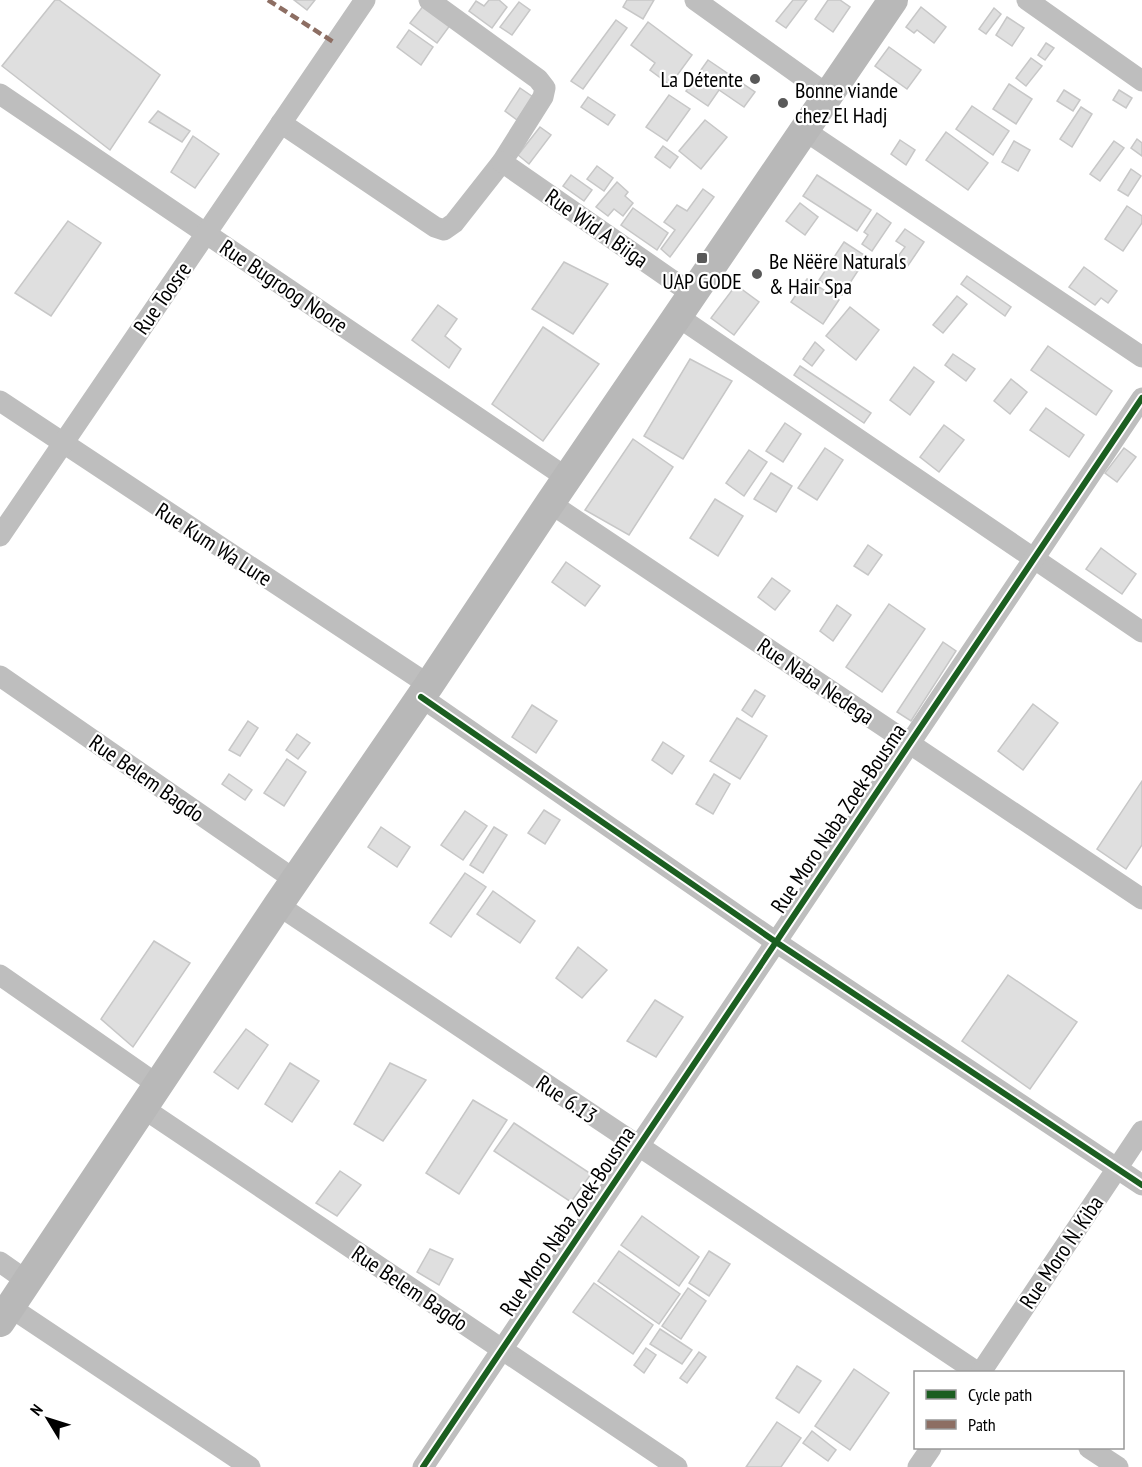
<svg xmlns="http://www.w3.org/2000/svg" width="1142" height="1467" font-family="'PT Sans Narrow',sans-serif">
  <rect width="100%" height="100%" fill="#fff"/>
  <!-- building -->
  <g fill="#dfdfdf" stroke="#c7c7c7" stroke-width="1.5">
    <polygon points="55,0 59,0 160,75 110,150 2,66"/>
    <polygon points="294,0 315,0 307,10"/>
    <polygon points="489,0 499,0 507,7 492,28 469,11 476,1 484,6"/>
    <polygon points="627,0 654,0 643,19 623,7"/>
    <polygon points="793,0 807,0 786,28 776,21"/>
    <polygon points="828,0 840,0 850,7 833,32 815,19"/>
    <polygon points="519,2 530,10 512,35 500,27"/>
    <polygon points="424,5 451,24 437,43 410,23"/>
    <polygon points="921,7 946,27 934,43 917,30 914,33 906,27"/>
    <polygon points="994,8 1001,14 986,34 979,29"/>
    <polygon points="1007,17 1024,28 1012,46 996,35"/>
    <polygon points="616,20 627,28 583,89 571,81"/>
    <polygon points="648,22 692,55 670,85 650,70 655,63 631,45"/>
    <polygon points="409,30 433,47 421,65 397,47"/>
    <polygon points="1046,43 1054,48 1045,60 1038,55"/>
    <polygon points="889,47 921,70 907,89 875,66"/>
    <polygon points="1031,58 1042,66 1026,86 1016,78"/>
    <polygon points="708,60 755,92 744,107 719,90 708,106 686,91"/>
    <polygon points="1009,84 1032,99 1016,124 993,109"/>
    <polygon points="520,88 533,97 517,120 505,111"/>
    <polygon points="1064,90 1080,100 1073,111 1057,101"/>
    <polygon points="1119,90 1132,98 1126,108 1113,100"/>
    <polygon points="669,95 690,109 667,141 646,127"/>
    <polygon points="588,97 615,115 608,125 581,107"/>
    <polygon points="972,106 1009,131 993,155 956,129"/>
    <polygon points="1081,107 1092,114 1072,147 1060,139"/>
    <polygon points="158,111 190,131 182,142 149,122"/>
    <polygon points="705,120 727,137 701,169 679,151"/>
    <polygon points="540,127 551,135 529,164 518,155"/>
    <polygon points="946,132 988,163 968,190 926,160"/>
    <polygon points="193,136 219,154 195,188 171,172"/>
    <polygon points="1137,139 1142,143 1142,156 1131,148"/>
    <polygon points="900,140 915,150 906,165 891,154"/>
    <polygon points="1014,141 1030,150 1018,171 1002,162"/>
    <polygon points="1114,141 1124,148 1100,181 1090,174"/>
    <polygon points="663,146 678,157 670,168 655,157"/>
    <polygon points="597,166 613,178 604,191 587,179"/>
    <polygon points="1131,169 1141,176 1128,196 1118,190"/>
    <polygon points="571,175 592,190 584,201 563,186"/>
    <polygon points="817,175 871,210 857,231 803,196"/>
    <polygon points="617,182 628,192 625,196 633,203 623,216 614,209 608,216 596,207"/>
    <polygon points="703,189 714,197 670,257 661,249 675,230 664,222 677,205 687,211"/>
    <polygon points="800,203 818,217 805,235 786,221"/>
    <polygon points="1127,206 1142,216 1142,223 1123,251 1105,239"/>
    <polygon points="633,208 668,233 657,250 621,225"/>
    <polygon points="877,213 891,223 872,251 862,244 868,235 864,232"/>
    <polygon points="68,221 101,243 51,316 15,293"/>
    <polygon points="905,229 924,242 907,267 896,259 905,247 896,241"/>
    <polygon points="844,242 867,257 842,295 819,280"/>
    <polygon points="564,262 608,284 573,334 532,309"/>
    <polygon points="1084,267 1117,291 1108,303 1101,298 1095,305 1069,287"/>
    <polygon points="967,276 1011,307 1005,316 961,284"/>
    <polygon points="807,279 839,300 823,324 791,302"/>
    <polygon points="736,285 759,302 734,335 711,318"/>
    <polygon points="957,296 967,304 943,333 933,325"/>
    <polygon points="438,305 457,319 445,336 461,349 449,368 412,340"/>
    <polygon points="850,307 879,330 856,360 826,336"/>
    <polygon points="543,327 599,364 543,441 492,404"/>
    <polygon points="815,342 824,350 812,366 803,359"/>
    <polygon points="1048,346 1112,391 1096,415 1031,370"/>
    <polygon points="953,354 975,369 966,381 945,365"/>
    <polygon points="690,359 732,381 683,459 644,436"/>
    <polygon points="800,366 871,413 864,423 794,375"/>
    <polygon points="914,367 934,382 910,415 890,400"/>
    <polygon points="1011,379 1027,392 1010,414 994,401"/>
    <polygon points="1046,408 1084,435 1069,457 1030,430"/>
    <polygon points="785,423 801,434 783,462 766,451"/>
    <polygon points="944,425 964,440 939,472 920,457"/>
    <polygon points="633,439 673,467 629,535 585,510"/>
    <polygon points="825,448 843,460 817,500 798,488"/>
    <polygon points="1124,448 1136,457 1117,482 1105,473"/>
    <polygon points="749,450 767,462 744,496 726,483"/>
    <polygon points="771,473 792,486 776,512 754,499"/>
    <polygon points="715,499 743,516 718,556 690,538"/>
    <polygon points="868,545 882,555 868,575 854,566"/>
    <polygon points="1101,548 1136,574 1122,594 1086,569"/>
    <polygon points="566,562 600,586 585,606 552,582"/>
    <polygon points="772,578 790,591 775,610 758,597"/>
    <polygon points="889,604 925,629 882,692 846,667"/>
    <polygon points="837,605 851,615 833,641 820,631"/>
    <polygon points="943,642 956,651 911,721 897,712"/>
    <polygon points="755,690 765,696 752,717 742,710"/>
    <polygon points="1033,704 1058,723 1023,770 998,751"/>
    <polygon points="532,705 557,721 536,753 512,737"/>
    <polygon points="737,718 767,736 740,779 710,761"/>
    <polygon points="248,721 258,728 240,756 229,750"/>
    <polygon points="297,734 310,743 298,759 286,750"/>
    <polygon points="663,742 684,756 672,774 652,760"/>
    <polygon points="287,759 306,772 284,806 264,793"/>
    <polygon points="229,774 252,790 245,800 222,784"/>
    <polygon points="714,774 730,784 713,814 696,804"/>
    <polygon points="1142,781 1142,845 1126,869 1097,849"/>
    <polygon points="544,810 560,820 545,844 528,833"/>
    <polygon points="465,811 487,826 463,860 441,845"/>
    <polygon points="381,827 410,847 397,867 368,847"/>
    <polygon points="494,827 507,835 483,873 470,865"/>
    <polygon points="465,873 486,887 451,937 430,923"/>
    <polygon points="493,891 535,921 520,943 477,914"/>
    <polygon points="154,941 190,963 133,1047 101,1019"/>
    <polygon points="578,947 607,970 582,998 556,978"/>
    <polygon points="1008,975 1077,1022 1030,1089 962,1041"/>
    <polygon points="655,1000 683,1017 656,1057 627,1041"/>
    <polygon points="246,1029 268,1045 238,1089 214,1072"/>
    <polygon points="290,1063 319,1081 292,1122 265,1104"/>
    <polygon points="390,1063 426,1080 383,1141 354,1124"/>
    <polygon points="473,1100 507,1120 459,1194 426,1173"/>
    <polygon points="514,1123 591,1174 571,1202 494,1151"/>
    <polygon points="340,1171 361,1185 337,1216 316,1203"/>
    <polygon points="642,1216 699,1257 679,1286 621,1245"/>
    <polygon points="430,1249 453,1259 439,1285 417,1272"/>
    <polygon points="619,1251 680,1294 659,1324 598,1281"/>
    <polygon points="709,1251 730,1264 709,1296 689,1283"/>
    <polygon points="594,1283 653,1325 633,1354 573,1312"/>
    <polygon points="688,1288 706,1301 681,1339 662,1326"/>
    <polygon points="660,1329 692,1350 682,1364 650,1344"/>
    <polygon points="646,1348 656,1355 644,1373 634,1365"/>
    <polygon points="699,1352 706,1357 687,1383 680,1378"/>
    <polygon points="797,1366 821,1381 799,1413 776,1398"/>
    <polygon points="854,1369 889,1393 850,1450 815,1426"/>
    <polygon points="777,1422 801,1438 781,1467 746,1467"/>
    <polygon points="812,1431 836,1450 828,1461 803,1443"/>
  </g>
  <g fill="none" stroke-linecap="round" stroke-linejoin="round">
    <!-- minor -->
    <g stroke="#bebebe" stroke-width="21">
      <polyline points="695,0 828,95"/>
      <polyline points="1027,0 1142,81"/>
      <polyline points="0,94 567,478"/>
      <polyline points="281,123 435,227 444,230 454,223 502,162 543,97 545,88 538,79 429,0"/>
      <polyline points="804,130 1142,357"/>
      <polyline points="502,162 692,294"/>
      <polyline points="677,316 1142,632"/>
      <polyline points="0,401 429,685"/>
      <polyline points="550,503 1142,899"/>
      <polyline points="0,536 365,0"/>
      <polyline points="0,676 295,880"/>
      <polyline points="421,697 776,942 1142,1185"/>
      <polyline points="278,905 977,1372"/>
      <polyline points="0,975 158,1085"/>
      <polyline points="143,1108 677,1467"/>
      <polyline points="0,1262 27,1281"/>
      <polyline points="10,1307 250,1467"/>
      <polyline points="981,1372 1142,1131"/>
      <polyline points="1089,1448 1118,1467"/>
      <polyline points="423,1467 1142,398"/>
      <polyline points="918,1467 931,1448"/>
    </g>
    <!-- secondary -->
    <polyline stroke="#b8b8b8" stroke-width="30" points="0,1322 278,905 429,685 550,503 893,0"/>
    <!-- quiet -->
    <polyline stroke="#8d6e63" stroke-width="4.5" stroke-dasharray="9 4.5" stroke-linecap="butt" points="268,0 335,43"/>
    <!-- cycleway casing -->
    <g stroke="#fff" stroke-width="10">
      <g id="cycleway">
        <polyline points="421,697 776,942 1142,1185"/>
        <polyline points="423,1467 1142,398"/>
      </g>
    </g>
    <!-- cycleway -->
    <use href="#cycleway" stroke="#1b5e20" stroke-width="6"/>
  </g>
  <!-- markers -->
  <g fill="#595959" stroke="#fff" stroke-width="2">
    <circle cx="755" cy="79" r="6"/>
    <circle cx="783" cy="103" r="6"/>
    <rect x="696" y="252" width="12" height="12" rx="3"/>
    <circle cx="757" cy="274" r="6"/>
  </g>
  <g text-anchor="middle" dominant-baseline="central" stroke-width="4.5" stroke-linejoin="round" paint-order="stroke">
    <!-- poi labels -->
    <g font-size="22" fill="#000" stroke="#fff" text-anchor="start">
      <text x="743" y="79" text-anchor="end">La Détente</text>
      <text x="795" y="90">Bonne viande<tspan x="795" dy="25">chez El Hadj</tspan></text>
      <text x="769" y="261">Be Nëëre Naturals<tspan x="769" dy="25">&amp; Hair Spa</tspan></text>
      <text x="702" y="281" text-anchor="middle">UAP GODE</text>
    </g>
    <!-- street labels -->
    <g font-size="22" fill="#000" stroke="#fff">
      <text transform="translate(597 228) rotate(35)">Rue Wid A Biiga</text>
      <text transform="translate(284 286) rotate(34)">Rue Bugroog Noore</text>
      <text transform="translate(162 298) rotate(-55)">Rue Toosre</text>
      <text transform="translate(214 544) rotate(33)">Rue Kum Wa Lure</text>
      <text transform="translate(816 681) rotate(34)">Rue Naba Nedega</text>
      <text transform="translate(147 778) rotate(35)">Rue Belem Bagdo</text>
      <text transform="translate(838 818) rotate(-56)">Rue Moro Naba Zoek-Bousma</text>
      <text transform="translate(567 1099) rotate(34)">Rue 6.13</text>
      <text transform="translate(567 1221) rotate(-56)">Rue Moro Naba Zoek-Bousma</text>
      <text transform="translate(1061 1252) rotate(-56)">Rue Moro N. Kiba</text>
      <text transform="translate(410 1288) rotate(34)">Rue Belem Bagdo</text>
    </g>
  </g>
  <!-- legend -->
  <rect x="914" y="1371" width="210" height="78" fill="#ffffff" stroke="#999999" stroke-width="1.5"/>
  <rect x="926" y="1390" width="30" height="9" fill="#1b5e20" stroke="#999999" stroke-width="1.5"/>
  <text x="968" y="1401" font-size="18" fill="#000000">Cycle path</text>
  <rect x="926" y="1420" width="30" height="9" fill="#8d6e63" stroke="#999999" stroke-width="1.5"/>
  <text x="968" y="1431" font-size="18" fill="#000000">Path</text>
  <!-- north arrow -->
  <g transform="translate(48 1419) rotate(308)" stroke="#ffffff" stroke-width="4.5" paint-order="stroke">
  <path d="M0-4.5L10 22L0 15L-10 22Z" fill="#000000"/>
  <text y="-9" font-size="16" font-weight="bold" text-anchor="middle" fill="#000000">N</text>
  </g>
</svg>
